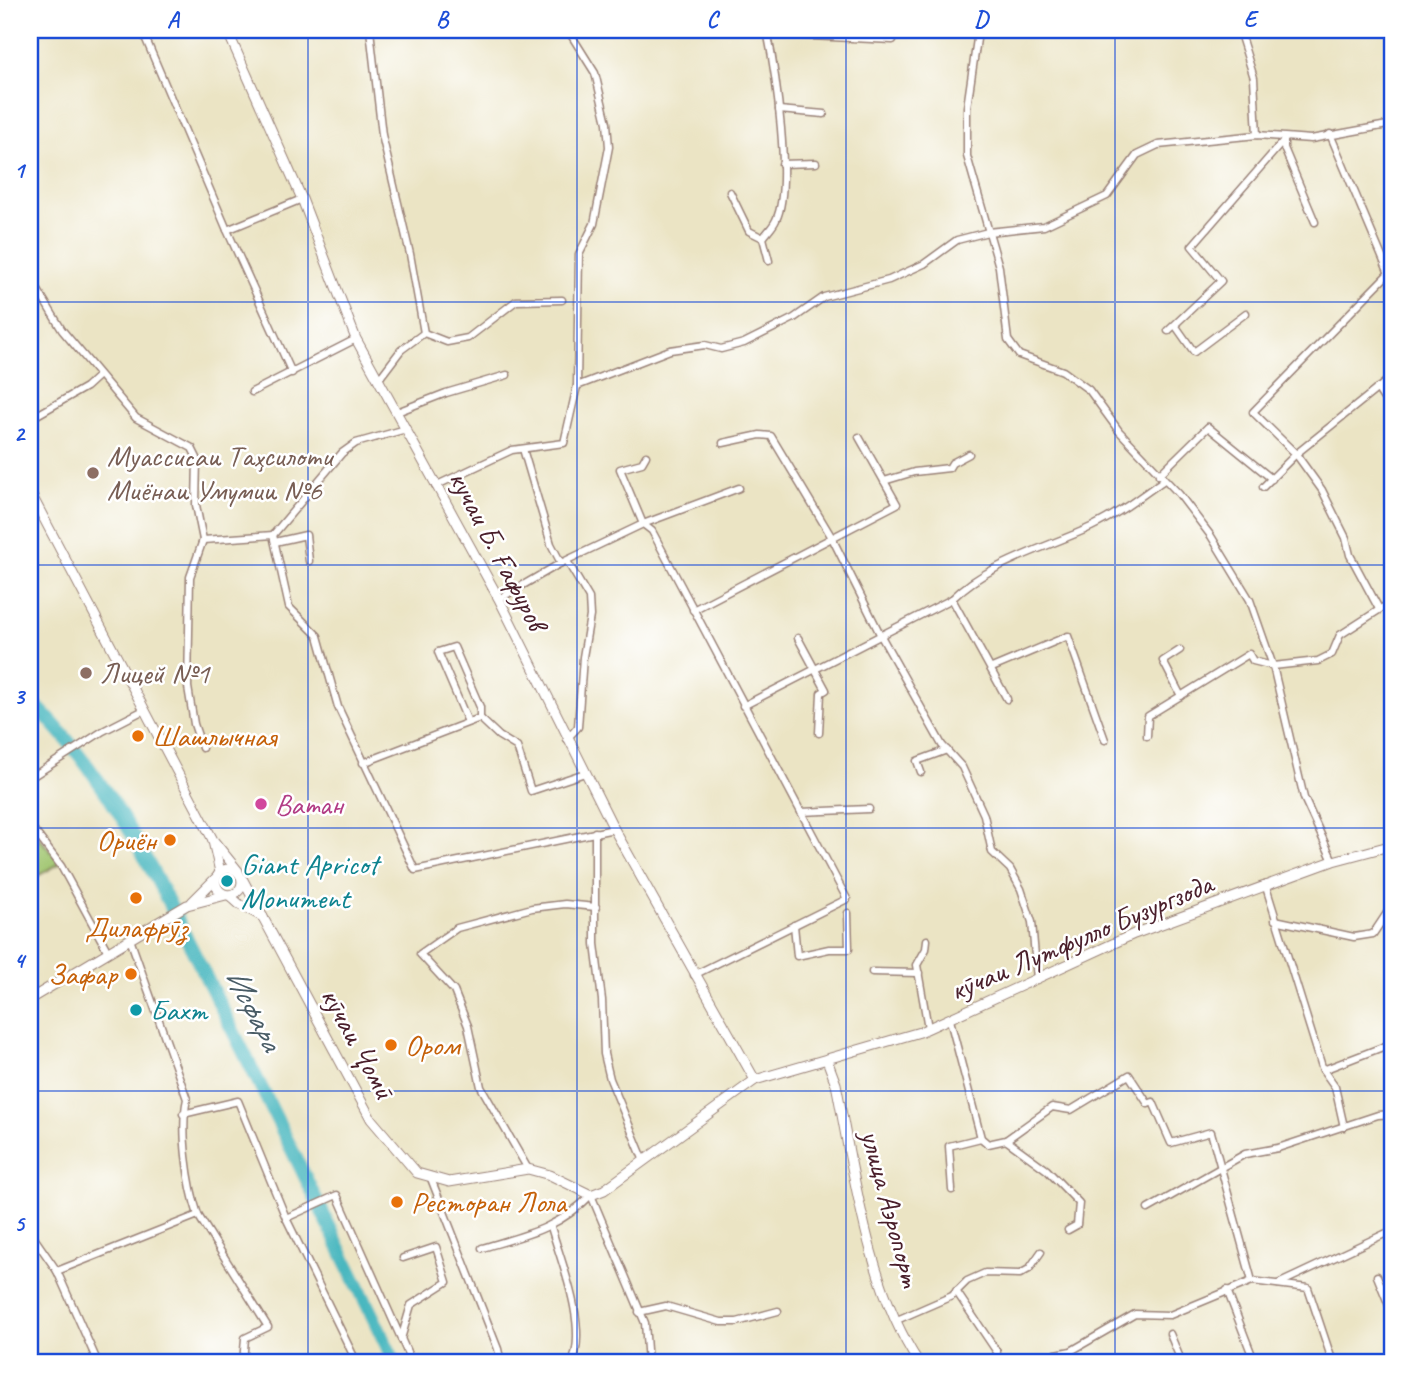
<svg xmlns="http://www.w3.org/2000/svg" width="1423" height="1393" font-family="Caveat,sans-serif">
  <rect width="100%" height="100%" fill="#fff"/>
  <filter id="ink" filterUnits="userSpaceOnUse"><feTurbulence type="fractalNoise" baseFrequency=".0143" numOctaves="2"/><feDisplacementMap in="SourceGraphic" scale="14" xChannelSelector="R" yChannelSelector="G"/><feConvolveMatrix kernelMatrix="1 2 1 2 8 2 1 2 1" color-interpolation-filters="sRGB"/></filter>
  <filter id="wash" filterUnits="userSpaceOnUse"><feTurbulence type="fractalNoise" baseFrequency=".00686" numOctaves="4" result="noise"/><feDisplacementMap in="SourceGraphic" scale="28" xChannelSelector="R" yChannelSelector="G"/><feGaussianBlur stdDeviation="1.57" result="paint"/><feColorMatrix in="noise" values="0 0 0 0 0 0 0 0 0 0 0 0 0 0 0 0 0 1.4 0 .05"/><feComposite in="paint" operator="in"/></filter>
  <g filter="url(#wash)">
    <rect width="100%" height="100%" fill="#ebe4c4"/>
    <!-- green -->
    <polygon fill="#a1c671" stroke="#76724e" stroke-width="2" points="30,827 61,863 30,880"/>
    <g fill="none" stroke-linecap="round" stroke-linejoin="round">
      <!-- river -->
      <path stroke="#48b7bf" stroke-width="14" d="M30,700C112,778 158,882 208,981C272,1108 334,1235 395,1363"/>
    </g>
  </g>
  <g filter="url(#ink)">
    <g fill="none" stroke-linecap="round" stroke-linejoin="round">
      <!-- street casing -->
      <g stroke="#9a8278" stroke-width="9">
        <g id="street">
          <polyline points="142,30 227,230 292,373"/>
          <polyline points="370,30 382,135 410,254 424,333"/>
          <path d="M767,30C775,70 793,186 776,220C773,227 767,232 763,238L769,261"/>
          <polyline points="973,30 977,39 967,107 967,156 999,267 1008,340 1019,355 1063,371 1089,390 1119,431 1179,494 1211,536 1250,600 1273,666 1304,798 1333,861"/>
          <polyline points="1239,30 1254,78 1257,135"/>
          <polyline points="768,34 893,40 898,30"/>
          <polyline points="779,110 824,114"/>
          <polyline points="1330,134 1393,283"/>
          <polyline points="1284,141 1284,148 1315,222"/>
          <polyline points="782,164 816,163"/>
          <polyline points="730,192 749,231 763,238"/>
          <polyline points="227,230 302,199"/>
          <polyline points="30,277 62,330 136,418 192,448 197,458 196,505 203,540 273,535"/>
          <polyline points="1175,325 1194,352 1246,313"/>
          <polyline points="1168,331 1221,281 1192,246 1285,139"/>
          <polyline points="379,379 401,350 424,333 447,342 468,338 516,301 562,300"/>
          <polyline points="577,386 670,350 705,345 721,349 744,343 794,318 824,297 889,280 924,264 957,240 988,232 1044,226 1107,196 1137,155 1158,145 1257,135 1311,139 1393,124"/>
          <polyline points="1377,388 1393,413"/>
          <polyline points="252,392 356,339"/>
          <polyline points="397,412 446,393 507,375"/>
          <polyline points="30,419 86,387 98,376"/>
          <polyline points="859,437 884,481"/>
          <polyline points="723,443 760,435 771,436 831,536 881,636 942,745 962,767 984,815 992,852 1010,869 1021,889 1032,922 1037,979"/>
          <polyline points="523,449 551,544 561,563"/>
          <polyline points="646,456 642,463 620,469 643,524 739,488"/>
          <polyline points="1159,475 1208,427 1272,479"/>
          <polyline points="435,486 512,450 564,443 577,386 579,254 594,224 609,147 607,123 595,73 568,30"/>
          <polyline points="1263,487 1296,454 1393,376"/>
          <polyline points="273,535 289,607 318,636 338,707 415,870 614,829"/>
          <polyline points="273,535 342,453 356,443 406,429"/>
          <polyline points="275,542 306,535 309,561"/>
          <polyline points="499,599 561,563 643,524 652,531 847,899 694,975"/>
          <polyline points="952,599 1007,699"/>
          <polyline points="1379,609 1350,555 1346,538 1322,490 1296,454 1253,412 1388,274"/>
          <polyline points="693,610 897,504 884,481 914,472 949,468 952,463 969,454"/>
          <polyline points="798,638 826,690 821,693 819,733"/>
          <polyline points="1180,650 1163,661 1181,696"/>
          <polyline points="992,668 1068,636 1105,740"/>
          <polyline points="1392,688 1393,687"/>
          <path d="M743,706L952,599C988,563 1046,548 1091,527C1118,514 1140,497 1164,480"/>
          <polyline points="468,722 438,652 454,647 480,707 480,718"/>
          <polyline points="1147,736 1148,716 1249,654 1253,661 1273,666 1318,661 1332,654 1340,635 1393,601"/>
          <polyline points="567,739 578,727 583,657 590,616 589,598 567,561"/>
          <polyline points="202,748 194,724 188,687 190,577 203,540"/>
          <polyline points="363,763 480,718 499,736 517,747 531,791 585,773"/>
          <polyline points="921,772 917,761 947,750"/>
          <polyline points="30,778 103,731 144,710"/>
          <polyline points="801,812 869,809"/>
          <polyline points="30,825 61,866 108,952"/>
          <polyline points="595,832 595,944 602,1000 604,1054 610,1079 644,1161"/>
          <polyline points="1266,887 1323,1070 1335,1087 1344,1127"/>
          <polyline points="1275,920 1354,937 1373,934 1393,904"/>
          <polyline points="794,925 797,956 829,949 849,949 848,913"/>
          <path d="M130,939L187,1099C180,1129 188,1185 198,1215L268,1327L245,1338L243,1363"/>
          <polyline points="927,940 926,949 917,965 928,1028"/>
          <polyline points="872,972 919,973"/>
          <polyline points="950,1020 981,1138 988,1144 1006,1140 1047,1170 1079,1203 1077,1225 1068,1230"/>
          <polyline points="1323,1070 1393,1043"/>
          <polyline points="183,1114 238,1101 286,1218"/>
          <polyline points="1006,1140 1052,1107 1071,1110 1129,1075 1148,1104 1153,1102 1171,1143 1211,1132 1252,1281"/>
          <polyline points="528,1169 481,1087 468,1026 454,991 420,954 457,928 532,908 565,904 596,907"/>
          <polyline points="430,1176 498,1349 501,1363"/>
          <polyline points="952,1190 949,1146 981,1138"/>
          <polyline points="1148,1209 1245,1154 1278,1148 1378,1115 1393,1114"/>
          <path d="M551,1227C562,1264 588,1327 572,1363"/>
          <polyline points="30,1232 57,1271 98,1363"/>
          <path d="M482,1248C526,1235 558,1229 591,1195L645,1323L648,1363"/>
          <polyline points="57,1271 198,1215"/>
          <polyline points="1377,1276 1393,1315"/>
          <polyline points="1278,1284 1393,1230"/>
          <polyline points="1227,1290 1255,1363"/>
          <polyline points="956,1291 997,1352"/>
          <polyline points="639,1312 666,1306 721,1322 737,1322 778,1311"/>
          <polyline points="897,1320 952,1296 967,1281 985,1273 1020,1274 1029,1269 1041,1252"/>
          <polyline points="1170,1334 1182,1363"/>
          <polyline points="401,1339 411,1305 447,1282 436,1247 403,1258"/>
          <polyline points="357,1363 286,1218 337,1195 412,1363"/>
          <polyline points="1012,1363 1071,1351 1135,1314 1170,1315 1252,1281 1308,1288 1333,1363"/>
        </g>
      </g>
      <!-- secondary casing -->
      <g stroke="#9a8278" stroke-width="11">
        <g id="secondary">
          <polyline points="227,30 302,199 356,339 499,599 614,829 755,1080"/>
          <polyline points="30,492 213,840 238,871"/>
          <polyline points="213,841 220,872"/>
          <circle cx="229" cy="882" r="13"/>
          <polyline points="243,880 371,1119 417,1173 449,1182 528,1169 550,1175 591,1195 604,1190 755,1080 920,1032 1134,934 1333,861 1393,845"/>
          <polyline points="229,895 239,904 263,917"/>
          <polyline points="192,902 216,878"/>
          <polyline points="30,999 187,905 226,895"/>
          <path d="M827,1060L836,1084C854,1173 868,1287 919,1363"/>
        </g>
      </g>
      <!-- street -->
      <use href="#street" stroke="#fff" stroke-width="6"/>
      <!-- secondary -->
      <use href="#secondary" stroke="#fff" stroke-width="9"/>
    </g>
  </g>
  <!-- grid -->
  <path fill="none" stroke="#1d4ed8" stroke-width="2" stroke-opacity="0.55" d="M308,30V1363M577,30V1363M846,30V1363M1115,30V1363M30,302H1393M30,565H1393M30,828H1393M30,1091H1393"/>
  <!-- markers -->
  <g fill="#8d6e63" stroke="#fff" stroke-width="2.5">
    <circle cx="93" cy="473" r="7"/>
    <circle cx="86" cy="673" r="7"/>
  </g>
  <g fill="#e8710a" stroke="#fff" stroke-width="2.5">
    <circle cx="138" cy="736" r="7"/>
    <circle cx="170" cy="840" r="7"/>
    <circle cx="136" cy="898" r="7"/>
    <circle cx="131" cy="974" r="7"/>
    <circle cx="391" cy="1045" r="7"/>
    <circle cx="397" cy="1202" r="7"/>
  </g>
  <circle fill="#d1479c" stroke="#fff" stroke-width="2.5" cx="261" cy="804" r="7"/>
  <g fill="#0f9aa8" stroke="#fff" stroke-width="2.5">
    <circle cx="227" cy="881" r="7"/>
    <circle cx="136" cy="1010" r="7"/>
  </g>
  <g text-anchor="middle" dominant-baseline="central" stroke-width="5" stroke-linejoin="round" paint-order="stroke">
    <!-- education labels -->
    <g font-size="30" fill="#785e54" stroke="#fff" text-anchor="start">
      <text x="107" y="456">Муассисаи Таҳсилоти<tspan x="107" dy="34">Миёнаи Умумии №6</tspan></text>
      <text x="100" y="673">Лицей №1</text>
    </g>
    <!-- street labels -->
    <g font-size="30" fill="#4a1f2b" stroke="#fff">
      <text transform="translate(498 550) rotate(62)">кучаи Б. Ғафуров</text>
      <text transform="translate(1081 937) rotate(-23)">кӯчаи Лутфулло Бузургзода</text>
      <text transform="translate(358 1043) rotate(61)">кӯчаи Ҷомӣ</text>
      <text transform="translate(891 1208) rotate(75)">улица Аэропорт</text>
    </g>
    <!-- food labels -->
    <g font-size="30" fill="#c56008" stroke="#fff" text-anchor="start">
      <text x="152" y="736">Шашлычная</text>
      <text x="156" y="840" text-anchor="end">Ориён</text>
      <text x="136" y="927" text-anchor="middle">Дилафрӯз</text>
      <text x="117" y="974" text-anchor="end">Зафар</text>
      <text x="405" y="1045">Ором</text>
      <text x="411" y="1202">Ресторан Лола</text>
    </g>
    <!-- hotel labels -->
    <g font-size="30" fill="#b23c85" stroke="#fff" text-anchor="start">
      <text x="275" y="804">Ватан</text>
    </g>
    <!-- culture labels -->
    <g font-size="30" fill="#0d838f" stroke="#fff" text-anchor="start">
      <text x="241" y="864">Giant Apricot<tspan x="241" dy="34">Monument</tspan></text>
      <text x="150" y="1010">Бахт</text>
    </g>
    <!-- water labels -->
    <g font-size="32" font-style="italic" fill="#495c66" stroke="#fff">
      <text transform="translate(254 1009) rotate(63)">Исфара</text>
    </g>
  </g>
  <!-- margin -->
  <rect width="1423" height="1393" fill="none" stroke="#fff" stroke-width="77"/>
  <rect x="38" y="38" width="1346" height="1316" fill="none" stroke="#1d4ed8" stroke-width="2.5"/>
  <g font-size="23" text-anchor="middle" font-weight="bold" fill="#1d4ed8">
    <text x="173" y="27">A</text>
    <text x="442" y="27">B</text>
    <text x="712" y="27">C</text>
    <text x="981" y="27">D</text>
    <text x="1250" y="27">E</text>
    <text x="19" y="178">1</text>
    <text x="19" y="441">2</text>
    <text x="19" y="704">3</text>
    <text x="19" y="968">4</text>
    <text x="19" y="1231">5</text>
  </g>
</svg>
